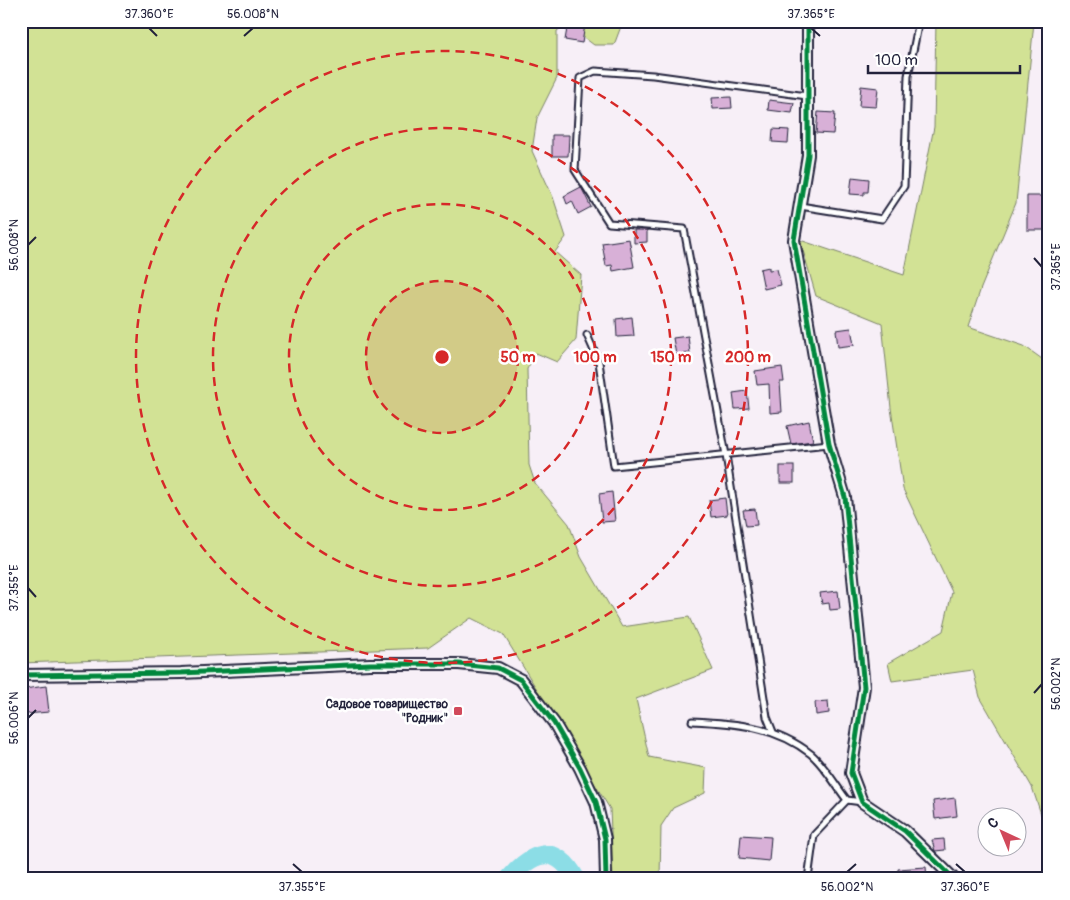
<svg xmlns="http://www.w3.org/2000/svg" width="1070" height="900" font-family="Pangolin,sans-serif">
  <rect width="100%" height="100%" fill="#f7eff7"/>
  <filter id="ink" filterUnits="userSpaceOnUse"><feTurbulence type="fractalNoise" baseFrequency=".02" numOctaves="2"/><feDisplacementMap in="SourceGraphic" scale="10" xChannelSelector="R" yChannelSelector="G"/><feConvolveMatrix kernelMatrix="1 2 1 2 8 2 1 2 1" color-interpolation-filters="sRGB"/></filter>
  <g filter="url(#ink)">
    <!-- green -->
    <g fill="#d2e295" stroke="#7a8268">
      <polygon points="21,21 623,21 614,45 594,45 566,24 557,31 557,78 537,118 532,151 553,197 566,237 555,252 581,275 576,340 557,362 536,353 527,369 529,465 535,483 569,524 581,557 622,627 689,617 713,670 636,699 649,757 706,768 705,793 673,808 661,826 660,879 613,879 610,809 503,634 471,618 428,648 21,663"/>
      <polygon points="936,21 1034,22 1016,203 981,288 968,327 1024,346 1049,364 1049,838 1032,787 980,697 973,670 892,681 888,663 943,631 952,592 903,489 891,408 882,323 816,296 800,240 904,275 934,127"/>
    </g>
    <g fill="none" stroke-linecap="round" stroke-linejoin="round">
      <!-- river -->
      <path stroke="#8cdde6" stroke-width="19" d="M509,879C532,852 555,842 576,879"/>
    </g>
    <!-- building -->
    <g fill="#d8b0d7" stroke="#22223b">
      <polygon points="568,23 585,25 582,43 565,40"/>
      <polygon points="861,86 878,88 876,107 859,106"/>
      <polygon points="731,97 732,108 713,109 712,98"/>
      <polygon points="769,100 794,103 792,113 768,110"/>
      <polygon points="818,112 835,113 833,134 816,133"/>
      <polygon points="773,129 789,130 788,143 772,142"/>
      <polygon points="552,135 569,135 568,156 552,156"/>
      <polygon points="852,177 869,179 868,192 864,192 864,195 850,194"/>
      <polygon points="581,187 591,207 578,214 572,201 567,204 564,196"/>
      <polygon points="1027,196 1049,196 1048,230 1027,230"/>
      <polygon points="634,230 647,230 647,242 634,243"/>
      <polygon points="629,239 634,267 613,271 612,265 606,266 602,243"/>
      <polygon points="769,267 769,270 777,269 781,285 764,289 760,269"/>
      <polygon points="632,317 634,336 617,337 616,319"/>
      <polygon points="851,328 854,345 838,347 836,330"/>
      <polygon points="688,336 690,353 676,355 673,338"/>
      <polygon points="782,367 784,382 780,382 782,412 770,413 769,384 757,385 755,371"/>
      <polygon points="747,391 749,408 735,409 733,393"/>
      <polygon points="809,421 813,441 791,444 787,426"/>
      <rect x="780" y="466" width="14" height="17"/>
      <polygon points="612,492 615,521 602,522 599,494"/>
      <polygon points="725,498 727,515 711,517 709,500"/>
      <polygon points="755,509 757,525 746,526 743,510"/>
      <polygon points="838,591 840,609 830,610 829,603 822,604 820,593"/>
      <polygon points="46,686 49,712 26,714 24,689"/>
      <polygon points="828,701 829,713 816,715 815,702"/>
      <polygon points="955,798 957,816 935,819 933,801"/>
      <polygon points="741,835 771,837 769,861 739,858"/>
      <polygon points="944,839 945,850 935,851 932,840"/>
      <polygon points="926,867 927,879 898,879 898,869"/>
    </g>
    <g fill="none" stroke-linecap="round" stroke-linejoin="round">
      <!-- lane casing -->
      <g stroke="#22223b" stroke-width="9">
        <g id="lane">
          <polyline points="800,206 882,219 904,186 908,76 919,21"/>
          <polyline points="587,335 599,362 614,466 829,444"/>
          <path d="M692,721C735,723 776,726 811,754C825,766 836,786 847,800L862,802"/>
          <polyline points="773,732 767,717 726,455 684,229 609,223 575,170 580,78 595,71 653,75 807,96"/>
          <polyline points="808,879 814,835 847,800"/>
        </g>
      </g>
      <!-- street casing -->
      <g stroke="#22223b" stroke-width="14">
        <g id="street">
          <polyline points="808,21 808,155 794,240 829,444 845,497 864,687 851,773 862,802 905,831 954,879"/>
          <polyline points="21,675 181,673 370,664 459,664 498,668 521,680 554,723 580,768 596,802 605,839 606,879"/>
        </g>
      </g>
      <!-- lane -->
      <use href="#lane" stroke="#fff" stroke-width="5"/>
      <!-- street -->
      <use href="#street" stroke="#fff" stroke-width="10"/>
      <!-- cycleway casing -->
      <g stroke="#fff" stroke-width="8">
        <g id="cycleway">
          <polyline points="808,21 808,155 794,240 829,444 845,497 864,687 851,773 862,802 905,831 954,879"/>
          <polyline points="21,675 181,673 370,664 459,664 498,668 521,680 554,723 580,768 596,802 605,839 606,879"/>
        </g>
      </g>
      <!-- cycleway -->
      <use href="#cycleway" stroke="#00873e" stroke-width="5"/>
    </g>
  </g>
  <!-- ticks -->
  <path fill="none" stroke="#22223b" stroke-width="2" d="M149,28L157,36M811,28L820,36M244,36L253,28M28,245L36,237M1034,258L1042,267M28,588L36,597M1034,693L1042,684M28,718L36,710M293,864L302,872M956,864L965,872M847,872L856,864"/>
  <!-- distance rings -->
  <circle cx="442" cy="357" r="76" fill="#d62828" fill-opacity=".12"/>
  <g fill="none" stroke="#d62828" stroke-width="2.5" stroke-dasharray="9 6">
    <circle cx="442" cy="357" r="76"/>
    <circle cx="442" cy="357" r="153"/>
    <circle cx="442" cy="357" r="229"/>
    <circle cx="442" cy="357" r="306"/>
  </g>
  <!-- markers -->
  <rect fill="#d1495b" stroke="#fff" stroke-width="2" x="453" y="706" width="10" height="10" rx="2.5"/>
  <g text-anchor="middle" dominant-baseline="central" stroke-width="5" stroke-linejoin="round" paint-order="stroke">
    <!-- poi labels -->
    <g font-size="12" font-weight="bold" fill="#22223b" stroke="#fff" text-anchor="end">
      <text x="448" y="704">Садовое товарищество<tspan x="448" dy="14">"Родник"</tspan></text>
    </g>
  </g>
  <circle cx="442" cy="357" r="8" fill="#d62828" stroke="#fff" stroke-width="2.5"/>
  <g font-size="15" text-anchor="middle" font-weight="bold" fill="#d62828" stroke="#fff" stroke-width="5" stroke-linejoin="round" paint-order="stroke">
    <text x="518" y="362">50 m</text>
    <text x="595" y="362">100 m</text>
    <text x="671" y="362">150 m</text>
    <text x="748" y="362">200 m</text>
  </g>
  <!-- margin -->
  <rect width="1070" height="900" fill="none" stroke="#fff" stroke-width="55"/>
  <!-- north arrow -->
  <g transform="translate(1002 832) rotate(316)"><circle r="24" fill="#ffffff" stroke="#a7a7b1"/>
  <path d="M0-4L9 19L0 12L-9 19Z" fill="#d1495b"/>
  <text y="-8" font-size="14" font-weight="bold" text-anchor="middle" fill="#22223b">С</text>
  </g>
  <!-- scale -->
  <path d="M868 65v8h152v-8" fill="none" stroke="#22223b" stroke-width="2.5"/>
  <text x="875" y="65" font-size="15" fill="#22223b" stroke="#ffffff" stroke-width="4" paint-order="stroke">100 m</text>
  <rect x="28" y="28" width="1014" height="844" fill="none" stroke="#22223b" stroke-width="2"/>
  <g font-size="12" text-anchor="middle" fill="#22223b">
    <text x="149" y="18">37.360°E</text>
    <text x="253" y="18">56.008°N</text>
    <text x="811" y="18">37.365°E</text>
    <text transform="translate(14 245) rotate(-90)" y="4">56.008°N</text>
    <text transform="translate(1056 267) rotate(-90)" y="4">37.365°E</text>
    <text transform="translate(14 588) rotate(-90)" y="4">37.355°E</text>
    <text transform="translate(1056 684) rotate(-90)" y="4">56.002°N</text>
    <text transform="translate(14 718) rotate(-90)" y="4">56.006°N</text>
    <text x="302" y="891">37.355°E</text>
    <text x="847" y="891">56.002°N</text>
    <text x="965" y="891">37.360°E</text>
  </g>
</svg>
